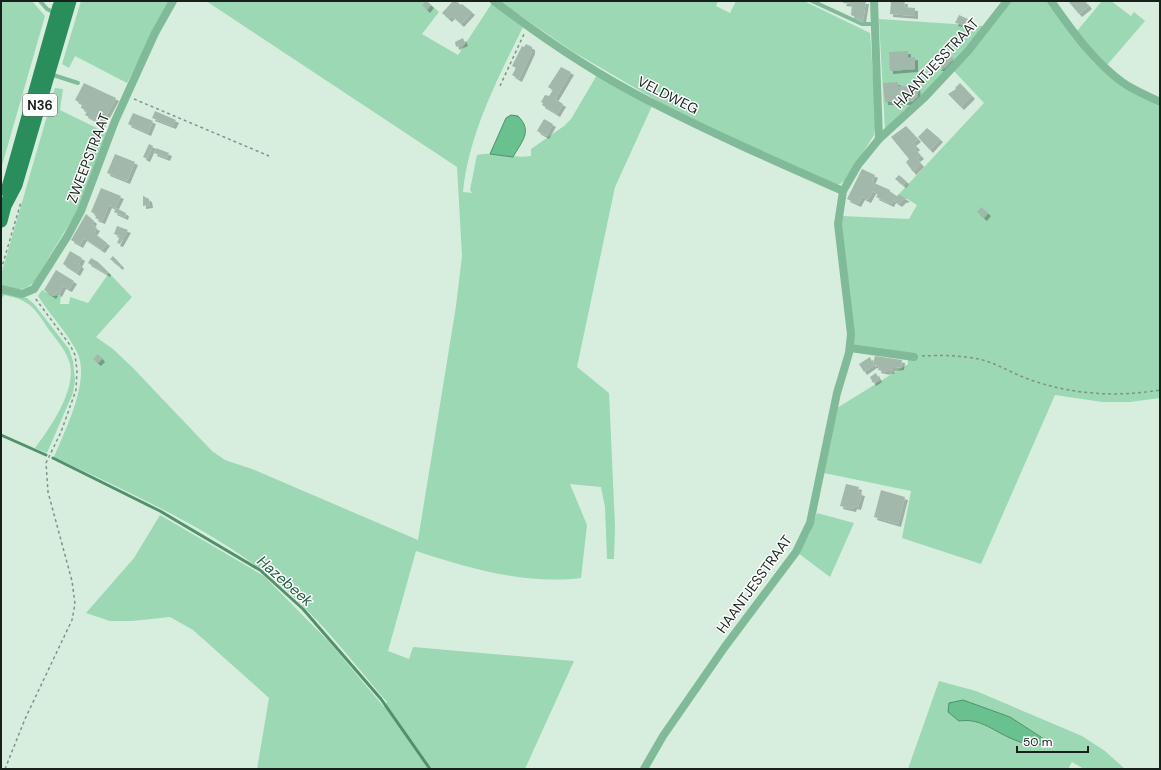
<svg xmlns="http://www.w3.org/2000/svg" width="1161" height="770" font-family="'DM Sans',sans-serif">
  <defs>
    <filter id="shadow"><feDropShadow dx="3" dy="3" stdDeviation="0" flood-color="#0004"/></filter>
  </defs>
  <rect width="100%" height="100%" fill="#d7eedf"/>
  <!-- green -->
  <g fill="#9cd8b4" fill-rule="evenodd">
    <polygon points="1,1 32,1 45,16 1,169"/>
    <polygon points="81,1 169,1 127,83 75,56 69,68 62,64"/>
    <path d="M206,1H427L439,12L422,34L458,55L492,3L523,27C497,80 469,133 463,192L472,193L470,190L477,155C495,151 513,159 531,156V149L564,126L571,119L597,75L652,106L615,187L577,367L609,393L615,526L614,559H607L605,507L601,487L570,484L587,525L581,578C525,585 468,568 416,551L388,651L409,659L413,647L574,661L525,769H257L269,698L193,630L170,617L132,621H110L86,613L134,558L160,515L264,576L331,644L384,707L387,702C359,670 333,635 303,606C237,539 138,497 54,457C65,430 91,380 77,352C67,332 50,315 38,296L42,290L53,296H61L60,304H69L70,297L88,303L109,273L132,297L96,337L113,349L132,367L212,451L225,460L252,469L418,540L456,306L462,256L457,167Z"/>
    <polygon points="499,1 718,1 716,6 730,13 736,1 804,1 870,33 876,120 874,135 846,180 840,184 834,185 678,113 572,51"/>
    <polygon points="1011,1 1047,1 1093,62 1111,78 1160,107 1160,398 1130,402 1102,402 1055,395 981,564 902,538 911,491 824,473 837,408 908,364 907,354 854,345 842,226 842,216 909,219 917,205 899,194 984,103 954,71"/>
    <polygon points="1102,1 1111,1 1131,16 1134,12 1145,21 1107,65 1087,45 1077,31"/>
    <path d="M879,19L984,26C954,65 920,97 885,130Z"/>
    <path d="M55,88L63,89L60,110L107,133L83,201L34,282C25,291 12,292 1,285V275Z"/>
    <path d="M1,292L27,298L34,304L69,349L73,361L75,380L73,393L47,453L35,448C50,428 76,391 70,364C67,352 57,340 49,330C43,321 35,307 25,302C19,298 11,297 5,295L1,298Z"/>
    <polygon points="817,513 854,523 830,577 798,553 809,535"/>
    <path d="M939,681L976,691L1082,736L1105,751L1125,769H1084L1072,762L1068,769H908ZM1010,717L1047,741L1008,737L993,727L968,719Z"/>
  </g>
  <!-- water -->
  <g fill="#68c18f" stroke="#50916c">
    <path d="M511,115L518,116C533,131 522,141 513,157L490,154L506,118Z"/>
    <path d="M963,700L1010,717L1047,741L1035,747C1026,744 1016,741 1008,737C991,729 979,718 959,721L948,712L949,703Z"/>
  </g>
  <g fill="none" stroke-linecap="round" stroke-linejoin="round">
    <!-- stream -->
    <g stroke="#50916c" stroke-width="3">
      <polyline points="1,435 46,455"/>
      <polyline points="53,458 160,511 260,570 303,609 381,699 430,769"/>
    </g>
  </g>
  <!-- building -->
  <g fill="#a2b8aa" filter="url(#shadow)">
    <polygon points="426,1 431,5 427,10 422,5"/>
    <polygon points="453,1 456,1 461,5 462,4 472,12 461,24 452,16 449,19 442,13"/>
    <polygon points="844,1 866,1 863,20 851,15 852,4 843,3"/>
    <polygon points="891,1 905,1 904,7 915,8 915,16 890,14"/>
    <polygon points="1068,1 1085,1 1089,6 1079,14"/>
    <polygon points="959,15 968,19 965,25 955,23"/>
    <polygon points="463,38 465,43 456,47 455,42"/>
    <polygon points="526,44 532,47 532,51 519,79 512,75 516,68 512,66 522,46 524,47"/>
    <polygon points="908,51 908,58 915,57 915,69 890,71 889,52"/>
    <polygon points="947,57 954,58 945,68 938,68"/>
    <polygon points="561,67 571,72 555,99 563,104 557,114 542,105 543,103 541,102 545,95 549,96 553,90 548,87"/>
    <polygon points="898,82 898,86 917,86 918,96 912,102 885,102 883,83"/>
    <polygon points="84,83 116,98 102,124 85,115 87,111 81,108 82,104 75,100"/>
    <polygon points="960,83 972,96 961,107 948,94 956,89 955,88"/>
    <polygon points="155,111 176,120 173,126 152,118"/>
    <polygon points="133,113 153,121 148,133 128,124"/>
    <polygon points="544,119 553,124 546,136 537,131"/>
    <polygon points="906,126 918,139 913,143 917,147 915,149 921,156 917,159 921,164 913,172 906,162 909,159 891,137"/>
    <polygon points="927,128 940,139 930,150 918,137"/>
    <polygon points="149,144 153,146 147,159 143,157"/>
    <polygon points="156,148 169,153 167,158 154,153"/>
    <polygon points="115,154 135,162 127,181 107,173"/>
    <polygon points="862,169 875,175 872,182 890,190 890,192 897,196 899,194 907,199 903,200 899,204 893,200 891,204 876,197 878,194 873,191 868,200 862,197 858,204 847,199"/>
    <polygon points="899,175 906,181 903,185 895,179"/>
    <polygon points="101,188 121,196 115,208 109,205 102,221 95,218 97,215 91,212"/>
    <polygon points="143,196 149,199 150,205 143,206"/>
    <polygon points="981,207 988,213 984,218 977,212"/>
    <polygon points="116,208 126,213 125,217 114,212"/>
    <polygon points="86,214 94,221 92,225 97,228 94,233 107,243 102,250 84,238 80,245 71,240"/>
    <polygon points="117,226 128,230 120,244 117,243 120,236 114,234"/>
    <polygon points="70,251 82,258 79,264 81,266 77,273 63,264"/>
    <polygon points="113,256 121,265 120,267 110,259"/>
    <polygon points="91,258 98,262 108,272 107,274 88,263"/>
    <polygon points="56,270 74,281 69,289 63,286 59,294 56,292 53,296 44,290"/>
    <polygon points="98,354 102,359 98,363 93,359"/>
    <polygon points="875,356 902,360 901,367 892,368 891,371 887,371 887,372 878,370 879,366 874,365 864,372 859,364 870,357 873,364"/>
    <polygon points="876,373 879,379 873,383 870,377"/>
    <polygon points="846,484 859,487 858,492 862,493 858,507 854,506 853,509 840,506"/>
    <polygon points="881,490 905,497 898,524 874,517"/>
  </g>
  <g fill="none" stroke-linecap="round" stroke-linejoin="round">
    <!-- path -->
    <g stroke="#819187" stroke-width="1.5" stroke-dasharray="3 3" stroke-linecap="butt">
      <polyline points="500,86 524,34"/>
      <polyline points="134,99 269,156"/>
      <polyline points="1,270 21,202"/>
      <path d="M922,356C942,355 966,355 986,361C1002,366 1017,376 1034,381C1075,395 1118,397 1160,390"/>
      <polyline points="5,769 25,719 72,620 75,604 72,581 48,492 46,463 61,432 76,390 77,370 75,355 70,345 35,298"/>
    </g>
    <!-- lane -->
    <g stroke="#81ba98" stroke-width="4">
      <polyline points="40,1 47,9 55,13"/>
      <polyline points="812,1 862,24 873,24"/>
      <polyline points="50,74 78,83"/>
    </g>
    <!-- street -->
    <g stroke="#81ba98" stroke-width="8">
      <path d="M494,1C541,37 594,73 647,100C711,133 777,162 843,191"/>
      <polyline points="874,1 879,139"/>
      <path d="M1051,1C1072,30 1092,60 1122,82C1133,90 1148,96 1160,102"/>
      <polyline points="1,289 22,294 34,289 67,237 81,211 115,121 155,33 173,1"/>
      <polyline points="850,348 914,357"/>
      <polyline points="644,769 663,736 724,648 796,552 810,523 837,393 849,353 851,334 838,224 843,191 858,165 879,139 925,97 968,51 1007,1"/>
    </g>
    <!-- primary -->
    <g stroke="#2a8d5c" stroke-width="13">
      <polyline points="7,191 59,6"/>
      <polyline points="1,221 5,206 16,185 70,1"/>
    </g>
  </g>
  <g text-anchor="middle" dominant-baseline="central" stroke-width="3" stroke-linejoin="round" paint-order="stroke">
    <!-- shield labels -->
    <rect fill="#fff" stroke="#5d635f" stroke-width="1" x="23" y="94" width="34" height="22" rx="3"/>
    <g font-size="13" font-weight="bold" fill="#18201b">
      <text x="40" y="105">N36</text>
    </g>
    <!-- street labels -->
    <g font-size="14" fill="#18201b" stroke="#fff">
      <text transform="translate(936 63) rotate(-47)">HAANTJESSTRAAT</text>
      <text transform="translate(668 95) rotate(27)">VELDWEG</text>
      <text transform="translate(88 158) rotate(-69)">ZWEEPSTRAAT</text>
      <text transform="translate(754 584) rotate(-54)">HAANTJESSTRAAT</text>
    </g>
    <!-- water labels -->
    <g font-size="15" font-style="italic" fill="#206140" stroke="#fff">
      <text transform="translate(285 581) rotate(41)">Hazebeek</text>
    </g>
  </g>
  <!-- border -->
  <rect width="1161" height="770" fill="none" stroke="#18201b" stroke-width="4"/>
  <!-- scale -->
  <path d="M1017 746v6h71v-6" fill="none" stroke="#18201b" stroke-width="2"/>
  <text x="1023" y="746" font-size="12" fill="#18201b" stroke="#ffffff" stroke-width="3" paint-order="stroke">50 m</text>
</svg>
